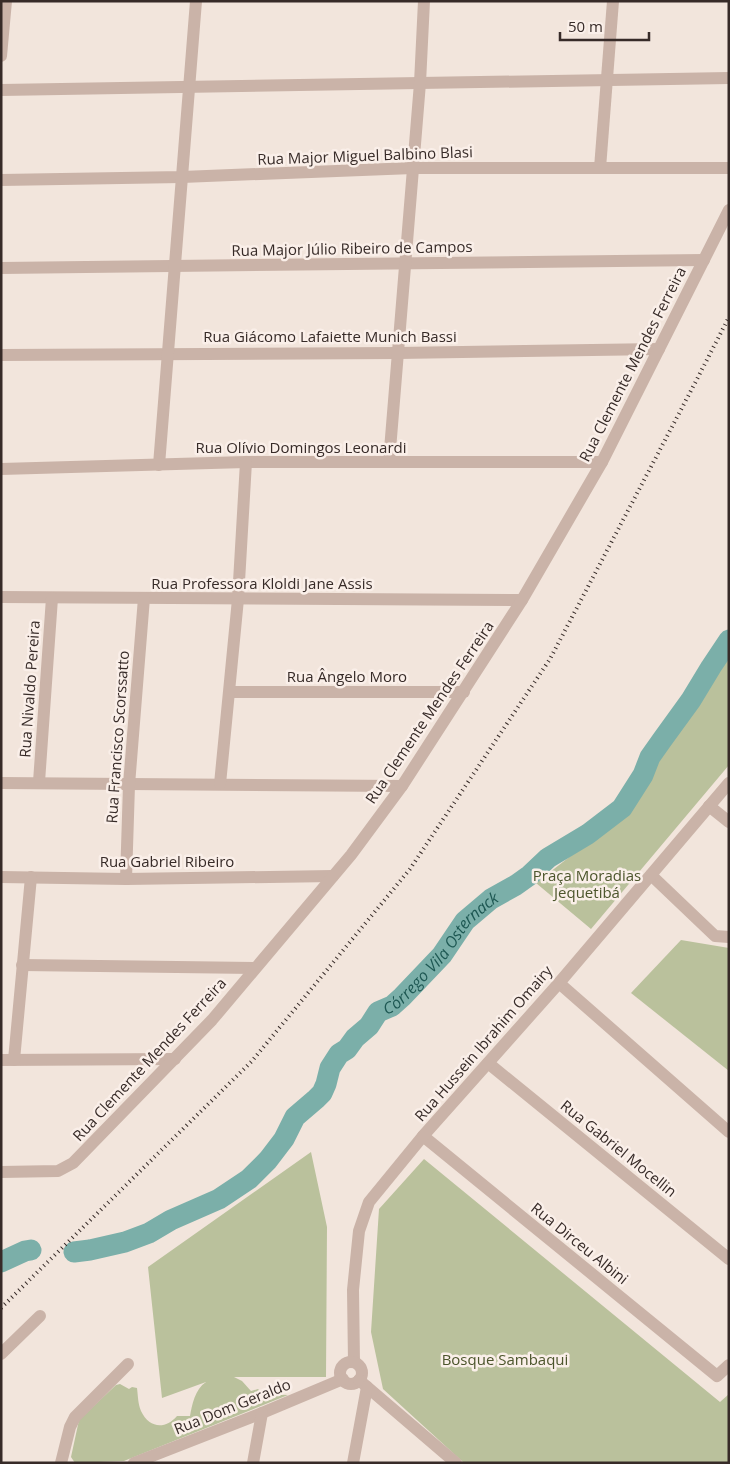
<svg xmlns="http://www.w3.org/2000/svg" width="730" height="1464" font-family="'Open Sans',sans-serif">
  <rect width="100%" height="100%" fill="#f2e5dc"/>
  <!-- green -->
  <g fill="#bac19c">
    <polygon points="729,653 729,765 591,929 536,883 627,812 671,738"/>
    <polygon points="681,940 729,948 729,1071 631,993"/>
    <path d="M311,1152L327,1227L326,1377H234L242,1381L251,1391L258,1389L263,1394L288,1395L124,1461L75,1463L71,1457L79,1420L116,1385L120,1384L129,1389L132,1387L137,1388C138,1396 138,1404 141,1411C149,1428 165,1430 177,1416H190C192,1405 195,1389 206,1382L162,1398L148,1267Z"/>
    <polygon points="424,1159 720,1402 729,1394 729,1463 464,1463 383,1389 371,1332 379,1209"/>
  </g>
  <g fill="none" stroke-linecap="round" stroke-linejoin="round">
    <!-- river -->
    <g stroke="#7bafa9" stroke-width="21">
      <path id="s1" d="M74,1252L90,1250L125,1242L149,1233L171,1220L219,1199L249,1179L268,1160L284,1139L295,1117L316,1099L322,1093L326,1084L330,1068L339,1054L347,1049L355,1038L369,1026L378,1012L392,1006L402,997L442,955L465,921L491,899L516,885L530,875L548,858L588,834L622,808L643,775L650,757L662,740L691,700L711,667L729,640"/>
      <polyline points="1,1262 25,1251 31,1250"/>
    </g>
    <!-- minor -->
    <g stroke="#cab3a8" stroke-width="12">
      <polyline points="1,56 6,1"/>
      <polyline points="1,90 729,78"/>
      <polyline points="600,168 613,1"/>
      <polyline points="1,180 182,177 413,168 729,168"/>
      <polyline points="1,268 704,260"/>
      <polyline points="1,355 398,353 659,349"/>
      <polyline points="389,462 420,83 424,1"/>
      <polyline points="159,465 196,1"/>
      <polyline points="1,469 246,462 602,462"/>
      <polyline points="1,597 522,600"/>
      <polyline points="230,692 464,692"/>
      <polyline points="39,782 52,598"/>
      <polyline points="1,783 402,786"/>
      <polyline points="220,784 238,599 246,462"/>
      <polyline points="709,806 729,822"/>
      <polyline points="651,875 715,936 729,937"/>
      <polyline points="1,877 126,879 333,876"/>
      <polyline points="126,879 129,785 144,598"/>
      <polyline points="22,965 254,968"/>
      <polyline points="559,983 729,1132"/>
      <polyline points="1,1060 175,1059"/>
      <polyline points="14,1060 31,877"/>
      <polyline points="488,1063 729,1259"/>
      <polyline points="423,1136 717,1376 729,1365"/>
      <polyline points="1,1172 58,1171 73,1163 212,1020 351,855 402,786 522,600 602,462 729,210"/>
      <polyline points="1,1354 40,1316"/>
      <polyline points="354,1362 353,1290 359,1231 369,1202 423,1136 559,983 729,783"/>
      <circle cx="351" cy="1373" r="11"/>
      <polyline points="359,1380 456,1463"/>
      <polyline points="61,1463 70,1427 75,1417 128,1364"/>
      <polyline points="134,1463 262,1413 343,1379"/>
      <polyline points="253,1463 262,1413"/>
      <polyline points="353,1463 367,1387"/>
    </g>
    <!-- rail -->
    <polyline stroke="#372b28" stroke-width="4" stroke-dasharray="1 4" stroke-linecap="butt" points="1,1308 252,1061 410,869 550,659 695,383 729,317"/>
  </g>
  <g text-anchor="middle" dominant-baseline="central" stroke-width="5" stroke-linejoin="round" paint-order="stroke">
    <!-- street labels -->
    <g font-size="15" fill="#372b28" stroke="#faefe9">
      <text transform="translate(365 155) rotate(-2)">Rua Major Miguel Balbino Blasi</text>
      <text transform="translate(352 248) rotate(-1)">Rua Major Júlio Ribeiro de Campos</text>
      <text x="330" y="336">Rua Giácomo Lafaiette Munich Bassi</text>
      <text transform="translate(632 364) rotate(-63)">Rua Clemente Mendes Ferreira</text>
      <text x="301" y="447">Rua Olívio Domingos Leonardi</text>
      <text x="262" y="583">Rua Professora Kloldi Jane Assis</text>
      <text x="347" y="676">Rua Ângelo Moro</text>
      <text transform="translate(29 689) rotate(-86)">Rua Nivaldo Pereira</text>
      <text transform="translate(429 712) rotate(-56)">Rua Clemente Mendes Ferreira</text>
      <text transform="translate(117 737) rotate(-86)">Rua Francisco Scorssatto</text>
      <text x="167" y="861">Rua Gabriel Ribeiro</text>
      <text transform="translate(483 1043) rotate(-49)">Rua Hussein Ibrahim Omairy</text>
      <text transform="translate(149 1059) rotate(-47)">Rua Clemente Mendes Ferreira</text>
      <text transform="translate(619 1148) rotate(39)">Rua Gabriel Mocellin</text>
      <text transform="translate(580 1243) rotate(39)">Rua Dirceu Albini</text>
      <text transform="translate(232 1406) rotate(-22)">Rua Dom Geraldo</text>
    </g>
    <!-- park labels -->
    <g font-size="15" fill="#4c552c" stroke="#faefe9">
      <text x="587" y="875">Praça Moradias<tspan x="587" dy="17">Jequetibá</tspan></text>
      <text x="505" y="1359">Bosque Sambaqui</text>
    </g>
    <!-- water labels -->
    <g font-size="16" font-style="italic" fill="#1e5853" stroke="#faefe9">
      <text stroke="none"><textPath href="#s1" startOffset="494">Córrego Vila Osternack</textPath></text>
    </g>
  </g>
  <!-- border -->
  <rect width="730" height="1464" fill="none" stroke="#372b28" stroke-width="5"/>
  <!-- scale -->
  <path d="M560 32v8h89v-8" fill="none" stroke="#372b28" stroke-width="2.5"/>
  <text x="568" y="32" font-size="15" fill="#372b28" stroke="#faefe9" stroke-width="4" paint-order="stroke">50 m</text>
</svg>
